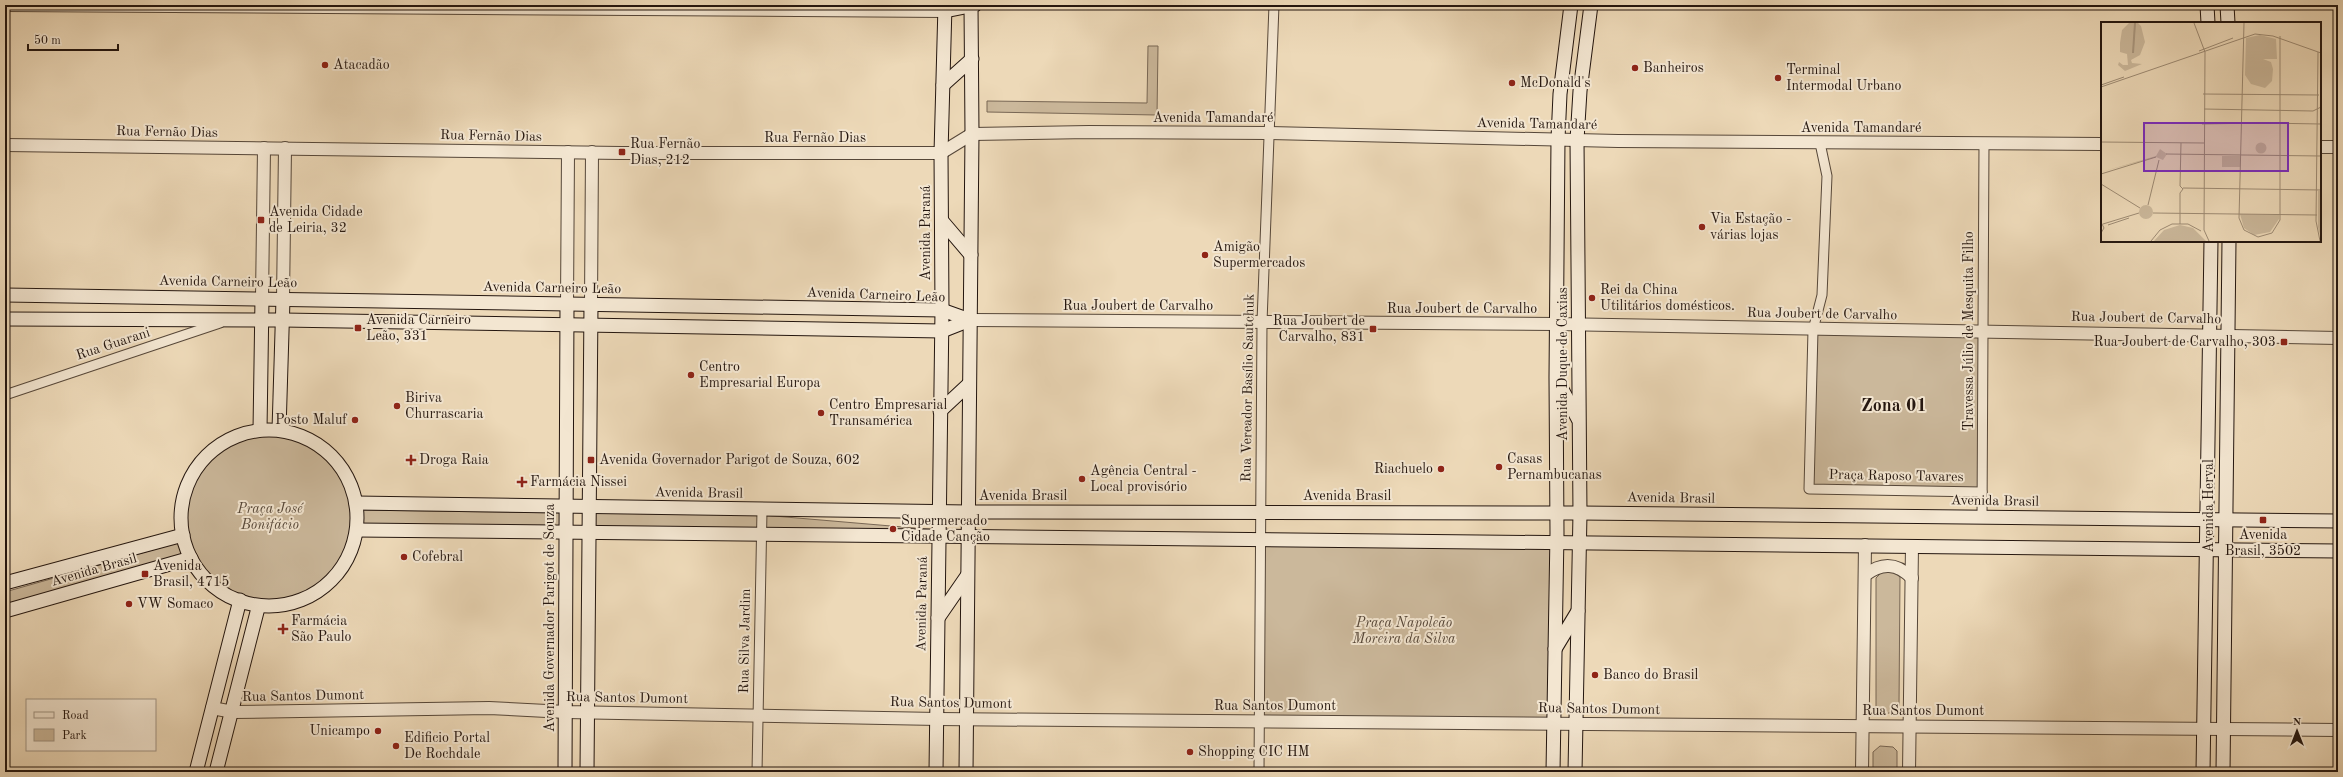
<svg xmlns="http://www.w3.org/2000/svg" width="2343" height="777" font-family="'Old Standard TT',serif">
  <rect width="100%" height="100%" fill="#edd9b8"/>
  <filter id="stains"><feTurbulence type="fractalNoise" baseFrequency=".005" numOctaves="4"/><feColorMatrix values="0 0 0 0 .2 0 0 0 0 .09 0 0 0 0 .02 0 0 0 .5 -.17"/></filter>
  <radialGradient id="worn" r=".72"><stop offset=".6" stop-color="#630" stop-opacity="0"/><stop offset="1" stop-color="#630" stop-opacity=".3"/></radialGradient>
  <!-- green -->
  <g fill="#cbb89b" stroke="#786755">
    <polygon points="1148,46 1158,46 1157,115 987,112 987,101 1147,103"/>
    <polygon points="1813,330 1983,331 1982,492 1809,489"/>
    <path d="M260,430C311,431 350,456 357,510L566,513V528L357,530C346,570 323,598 279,605C273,606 264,608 258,608C252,607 246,603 241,601C219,590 205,578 191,558L5,607V592L184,541C175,502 193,454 233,438C241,435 251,433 260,430Z"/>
    <polygon points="589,513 762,515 938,530 589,527"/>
    <polygon points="1260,540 1557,542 1555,724 1260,721"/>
    <path d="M1883,571H1893L1900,577L1899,705L1897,710C1889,714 1881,716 1876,707V578Z"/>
    <polygon points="1880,746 1893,747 1897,751 1897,772 1873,772 1873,752"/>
  </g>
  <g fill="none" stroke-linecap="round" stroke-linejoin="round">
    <!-- minor casing -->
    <g stroke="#564739" stroke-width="11">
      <g id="minor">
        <polyline points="1820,143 1827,176 1822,295 1813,330 1809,489 1982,492"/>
        <polyline points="5,395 220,323"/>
        <polyline points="1982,517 1984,144"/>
        <polyline points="757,772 762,510"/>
        <polyline points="1259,772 1262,322 1274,5"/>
      </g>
    </g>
    <!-- tertiary casing -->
    <g stroke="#564739" stroke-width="14">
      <g id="tertiary">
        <polyline points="5,5 945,11"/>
        <polyline points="5,145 621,153 941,153 972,134 1089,132 1268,133 1618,141 2102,144"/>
        <polyline points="2320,147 2338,147"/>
        <polyline points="262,298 264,148"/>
        <polyline points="283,299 285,148"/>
        <polyline points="567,305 568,152"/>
        <polyline points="591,305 592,152"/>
        <polyline points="970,320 1556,324 2338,338"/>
        <path d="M1865,575C1882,562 1897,563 1912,578"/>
        <polyline points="212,708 233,712 489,708 566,712 938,719 2338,730"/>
        <polyline points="1862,772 1865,545"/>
        <polyline points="1909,772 1912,546"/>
      </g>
    </g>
    <!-- secondary casing -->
    <g stroke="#24160f" stroke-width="15">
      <g id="secondary">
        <polyline points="2207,5 2208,23"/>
        <polyline points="2227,5 2228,23"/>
        <polyline points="945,11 975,5"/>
        <polyline points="943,85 972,59"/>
        <polyline points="942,221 971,255"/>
        <polyline points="5,295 942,310 970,320"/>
        <polyline points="5,319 283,320 942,331 970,320"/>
        <polyline points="1557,380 1578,419"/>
        <polyline points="940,411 969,384"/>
        <polyline points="260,430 262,298"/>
        <polyline points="279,430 283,299"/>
        <circle cx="269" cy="518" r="88"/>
        <polyline points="356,503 968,512 1580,513 2338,521"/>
        <polyline points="357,530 2338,551"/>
        <polyline points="5,583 183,535"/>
        <polyline points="5,611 191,558"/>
        <polyline points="938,618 967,576"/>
        <polyline points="1555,649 1578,611"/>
        <polyline points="196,772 240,600"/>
        <polyline points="216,772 258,608"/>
        <polyline points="565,772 567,305"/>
        <polyline points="587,772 591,305"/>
        <polyline points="936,772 942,310 941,153 945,5"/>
        <polyline points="966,772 972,134 971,5"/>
        <polyline points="1553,772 1557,533 1556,377 1558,139 1560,94 1571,5"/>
        <polyline points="1575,772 1580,513 1577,140 1580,91 1591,5"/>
        <polyline points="2203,772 2211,241"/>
        <polyline points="2223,772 2229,241"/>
      </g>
    </g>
    <!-- minor -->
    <use href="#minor" stroke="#f3e6d1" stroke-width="9"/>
    <!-- tertiary -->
    <use href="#tertiary" stroke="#f3e6d1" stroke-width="12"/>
    <!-- secondary -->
    <use href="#secondary" stroke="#f3e6d1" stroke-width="13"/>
  </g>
  <!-- markers -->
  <g fill="#8f2418" stroke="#f3e6d1" stroke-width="1.5">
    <circle cx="325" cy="65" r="4"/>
    <circle cx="1635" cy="68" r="4"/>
    <circle cx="1778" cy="78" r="4"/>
    <circle cx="1512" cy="83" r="4"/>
    <rect x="618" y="148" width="8" height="8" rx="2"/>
    <rect x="257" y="216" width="8" height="8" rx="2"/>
    <circle cx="1702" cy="227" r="4"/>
    <circle cx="1205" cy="255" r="4"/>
    <circle cx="1592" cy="298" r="4"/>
    <rect x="354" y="324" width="8" height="8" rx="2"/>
    <rect x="1369" y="325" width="8" height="8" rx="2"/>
    <rect x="2280" y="338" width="8" height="8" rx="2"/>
    <circle cx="691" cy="375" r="4"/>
    <circle cx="397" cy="406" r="4"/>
    <circle cx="821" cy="413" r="4"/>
    <circle cx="355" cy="420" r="4"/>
    <path d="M409 454h4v4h4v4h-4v4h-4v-4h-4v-4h4z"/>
    <rect x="587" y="456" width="8" height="8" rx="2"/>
    <circle cx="1499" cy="467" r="4"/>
    <circle cx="1441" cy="469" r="4"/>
    <circle cx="1082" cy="479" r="4"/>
    <path d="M520 476h4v4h4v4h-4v4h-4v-4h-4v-4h4z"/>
    <rect x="2259" y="516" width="8" height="8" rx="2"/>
    <circle cx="893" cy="529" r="4"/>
    <circle cx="404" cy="557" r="4"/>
    <rect x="141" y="570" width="8" height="8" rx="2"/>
    <circle cx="129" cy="604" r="4"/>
    <path d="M281 623h4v4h4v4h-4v4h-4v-4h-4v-4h4z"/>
    <circle cx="1595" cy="675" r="4"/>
    <circle cx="378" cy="731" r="4"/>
    <circle cx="396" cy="746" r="4"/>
    <circle cx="1190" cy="752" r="4"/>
  </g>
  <g text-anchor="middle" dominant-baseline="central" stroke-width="4" stroke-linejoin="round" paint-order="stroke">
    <!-- poi labels -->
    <g font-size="14" fill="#24160f" stroke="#f3e6d1" text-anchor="start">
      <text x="333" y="65">Atacadão</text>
      <text x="1643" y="68">Banheiros</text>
      <text x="1786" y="70">Terminal<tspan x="1786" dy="16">Intermodal Urbano</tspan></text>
      <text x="1520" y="83">McDonald's</text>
      <text x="630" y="144">Rua Fernão<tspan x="630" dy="16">Dias, 212</tspan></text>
      <text x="269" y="212">Avenida Cidade<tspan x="269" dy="16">de Leiria, 32</tspan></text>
      <text x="1710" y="219">Via Estação -<tspan x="1710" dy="16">várias lojas</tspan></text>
      <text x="1213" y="247">Amigão<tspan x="1213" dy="16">Supermercados</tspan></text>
      <text x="1600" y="290">Rei da China<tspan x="1600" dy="16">Utilitários domésticos.</tspan></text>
      <text x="366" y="320">Avenida Carneiro<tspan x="366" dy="16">Leão, 331</tspan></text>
      <text x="1365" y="321" text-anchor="end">Rua Joubert de<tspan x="1365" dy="16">Carvalho, 831</tspan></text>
      <text x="2276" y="342" text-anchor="end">Rua Joubert de Carvalho, 303</text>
      <text x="699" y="367">Centro<tspan x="699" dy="16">Empresarial Europa</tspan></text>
      <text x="405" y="398">Biriva<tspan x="405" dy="16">Churrascaria</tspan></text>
      <text x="829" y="405">Centro Empresarial<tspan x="829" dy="16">Transamérica</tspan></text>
      <text x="347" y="420" text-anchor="end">Posto Maluf</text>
      <text x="1507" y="459">Casas<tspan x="1507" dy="16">Pernambucanas</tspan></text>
      <text x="419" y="460">Droga Raia</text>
      <text x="599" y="460">Avenida Governador Parigot de Souza, 602</text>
      <text x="1433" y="469" text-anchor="end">Riachuelo</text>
      <text x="1090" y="471">Agência Central -<tspan x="1090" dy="16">Local provisório</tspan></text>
      <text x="530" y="482">Farmácia Nissei</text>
      <text x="901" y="521">Supermercado<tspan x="901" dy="16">Cidade Canção</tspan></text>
      <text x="2263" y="535" text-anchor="middle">Avenida<tspan x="2263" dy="16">Brasil, 3502</tspan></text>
      <text x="412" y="557">Cofebral</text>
      <text x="153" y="566">Avenida<tspan x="153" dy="16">Brasil, 4715</tspan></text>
      <text x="137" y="604">VW Somaco</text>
      <text x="291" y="621">Farmácia<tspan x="291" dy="16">São Paulo</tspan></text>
      <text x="1603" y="675">Banco do Brasil</text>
      <text x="370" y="731" text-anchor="end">Unicampo</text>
      <text x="404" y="738">Edificio Portal<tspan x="404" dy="16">De Rochdale</tspan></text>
      <text x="1198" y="752">Shopping CIC HM</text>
    </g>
    <!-- street labels -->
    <g font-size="14" fill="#24160f" stroke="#f3e6d1">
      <text x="1213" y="118">Avenida Tamandaré</text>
      <text transform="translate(1537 124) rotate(1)">Avenida Tamandaré</text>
      <text x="1861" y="128">Avenida Tamandaré</text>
      <text transform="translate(167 132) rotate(1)">Rua Fernão Dias</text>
      <text transform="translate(491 136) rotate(1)">Rua Fernão Dias</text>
      <text x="815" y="138">Rua Fernão Dias</text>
      <text transform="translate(926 233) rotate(-90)">Avenida Paraná</text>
      <text transform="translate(228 282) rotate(1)">Avenida Carneiro Leão</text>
      <text transform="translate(552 288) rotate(1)">Avenida Carneiro Leão</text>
      <text transform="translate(876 295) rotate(2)">Avenida Carneiro Leão</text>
      <text x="1138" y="306">Rua Joubert de Carvalho</text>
      <text x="1462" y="309">Rua Joubert de Carvalho</text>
      <text transform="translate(1822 314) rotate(1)">Rua Joubert de Carvalho</text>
      <text transform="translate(2146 318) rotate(1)">Rua Joubert de Carvalho</text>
      <text transform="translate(1969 331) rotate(-90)">Travessa Júlio de Mesquita Filho</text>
      <text transform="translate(113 344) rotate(-18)">Rua Guarani</text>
      <text transform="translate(1563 364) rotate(-90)">Avenida Duque de Caxias</text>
      <text transform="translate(1248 388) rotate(-89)">Rua Vereador Basílio Sautchuk</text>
      <text transform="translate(1896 476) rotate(1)">Praça Raposo Tavares</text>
      <text transform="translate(699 493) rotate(1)">Avenida Brasil</text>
      <text x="1023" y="496">Avenida Brasil</text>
      <text x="1347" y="496">Avenida Brasil</text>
      <text transform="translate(1671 498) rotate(1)">Avenida Brasil</text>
      <text transform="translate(1995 501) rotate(1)">Avenida Brasil</text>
      <text transform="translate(2209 506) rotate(-90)">Avenida Herval</text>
      <text transform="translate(94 570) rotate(-16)">Avenida Brasil</text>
      <text transform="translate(922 604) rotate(-89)">Avenida Paraná</text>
      <text transform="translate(550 618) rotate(-90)">Avenida Governador Parigot de Souza</text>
      <text transform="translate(745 641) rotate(-89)">Rua Silva Jardim</text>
      <text transform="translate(303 696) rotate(-1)">Rua Santos Dumont</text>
      <text transform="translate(627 698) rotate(1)">Rua Santos Dumont</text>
      <text transform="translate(951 703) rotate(1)">Rua Santos Dumont</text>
      <text x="1275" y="706">Rua Santos Dumont</text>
      <text transform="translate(1599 709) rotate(1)">Rua Santos Dumont</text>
      <text x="1923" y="711">Rua Santos Dumont</text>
    </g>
    <!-- park labels -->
    <g font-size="14" font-style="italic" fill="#564739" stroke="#f3e6d1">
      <text x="270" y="509">Praça José<tspan x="270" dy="16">Bonifácio</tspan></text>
      <text x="1404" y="623">Praça Napoleão<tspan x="1404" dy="16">Moreira da Silva</tspan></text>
    </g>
    <!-- district labels -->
    <g font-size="18" font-weight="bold" fill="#24160f" stroke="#f3e6d1">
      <text x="1894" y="406">Zona 01</text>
    </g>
  </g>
  <!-- overview -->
  <g transform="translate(2101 22)">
    <rect width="220" height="220" fill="#edd9b8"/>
    <path d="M28,1H37L40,4L44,20L39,33L30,38L31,41L41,42L24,49L17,43L18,40L22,43H27L26,32L19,30V21L21,8ZM159,13L175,17L176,37H162L170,40L172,47L171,59L164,66L150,62L144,53L145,16ZM154.5 126a5.5 5.5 0 1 1 11 0a5.5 5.5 0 1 1-11 0ZM59,127L66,132L62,138L55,135L0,150L55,134ZM121,134H139V145H121ZM217,169H220V217L217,205ZM38 190a7 7 0 1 1 14 0a7 7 0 1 1-14 0ZM139,192L178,193V197L169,210L153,213L143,206ZM79,203L92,206L105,219H53L63,208Z" fill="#cbb89b"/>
    <path fill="none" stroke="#a9977f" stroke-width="2" d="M32,31L34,1"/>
    <path fill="none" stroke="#9d8b74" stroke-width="1" d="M93,1L104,30L103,208M143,1L138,196L143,208L157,215L171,211L179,198V14M98,29L132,16M217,30L215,199L219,219M0,63L23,55M0,65L154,12L172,14L220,31M102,72L218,73M103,87L212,89L220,85M161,101L220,102M101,102L157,101M0,120L103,121M65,132L220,134M0,152L55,135M0,162L39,186M82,166L220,168M47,183L58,138M52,191L216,193M0,200L3,206L0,211M2,202L38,191M79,202V171L82,167L79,164L80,121M7,203L28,196M103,208L108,219M50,219L59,208L71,202H87L100,209"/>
    <path fill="#7b2cbf" fill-opacity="0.15" stroke="#7b2cbf" stroke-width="2" d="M43,101H187V149H43Z"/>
    <rect width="220" height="220" fill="none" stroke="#24160f" stroke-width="2"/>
  </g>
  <!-- margin -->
  <rect width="2343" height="777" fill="none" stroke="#edd9b8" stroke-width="20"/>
  <rect x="6" y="6" width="2331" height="765" fill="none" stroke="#24160f" stroke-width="2"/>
  <rect x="10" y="10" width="2323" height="757" fill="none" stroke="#24160f"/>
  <!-- legend -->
  <rect x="26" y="699" width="130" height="52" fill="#f3e6d1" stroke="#a09383"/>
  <rect x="34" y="712" width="20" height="6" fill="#f3e6d1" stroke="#a09383"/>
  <text x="62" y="719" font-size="12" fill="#24160f">Road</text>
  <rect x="34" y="729" width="20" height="12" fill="#cbb89b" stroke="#a09383"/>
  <text x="62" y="739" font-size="12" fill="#24160f">Park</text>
  <!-- north arrow -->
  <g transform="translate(2297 731)" stroke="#f3e6d1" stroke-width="3" paint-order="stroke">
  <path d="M0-3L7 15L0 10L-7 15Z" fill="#24160f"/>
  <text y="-6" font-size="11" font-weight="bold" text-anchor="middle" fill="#24160f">N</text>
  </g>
  <!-- scale -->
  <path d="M28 44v6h90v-6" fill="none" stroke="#24160f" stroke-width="2"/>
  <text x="34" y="44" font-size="12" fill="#24160f" stroke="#f3e6d1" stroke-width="3" paint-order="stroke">50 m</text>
  <rect width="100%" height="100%" filter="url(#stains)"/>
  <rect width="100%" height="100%" fill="url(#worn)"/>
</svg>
